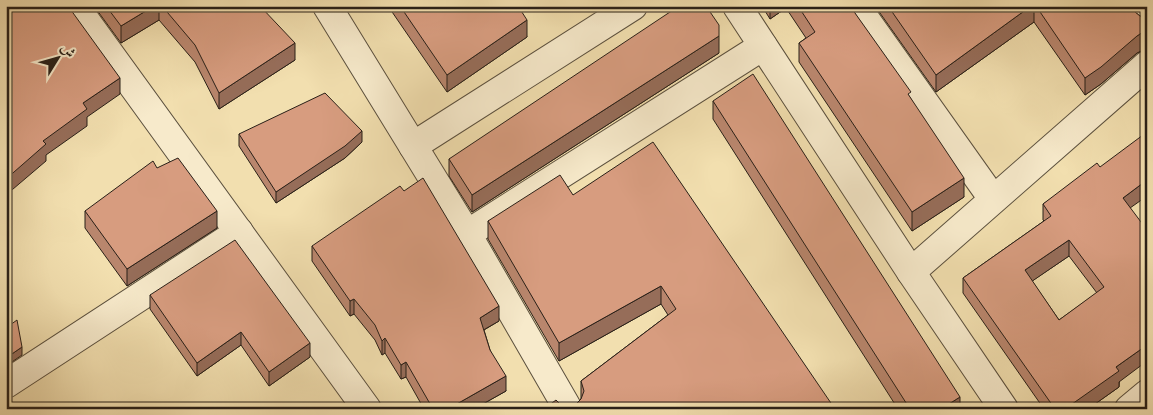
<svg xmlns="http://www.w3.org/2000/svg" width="1153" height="415" font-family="'Old Standard TT',Amiri,serif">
  <rect width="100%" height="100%" fill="#f2dfaf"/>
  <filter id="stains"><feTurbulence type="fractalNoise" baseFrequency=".004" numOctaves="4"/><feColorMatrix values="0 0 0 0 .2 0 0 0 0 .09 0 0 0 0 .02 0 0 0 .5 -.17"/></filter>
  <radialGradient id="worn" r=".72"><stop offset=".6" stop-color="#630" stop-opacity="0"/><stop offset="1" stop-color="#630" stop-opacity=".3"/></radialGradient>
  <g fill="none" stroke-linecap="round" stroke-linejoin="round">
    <!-- minor casing -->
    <g stroke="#5b503e" stroke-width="30">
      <g id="minor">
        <polyline points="75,6 367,409"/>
        <polyline points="327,6 467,234 568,409"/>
        <polyline points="737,6 911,272 1004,409"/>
        <polyline points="856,6 993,199"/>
        <polyline points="1137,6 1147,20"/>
        <polyline points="413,146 633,6"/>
        <polyline points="467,234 763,46"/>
        <polyline points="911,272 1147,65"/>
        <polyline points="6,384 239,232"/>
        <polyline points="1129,409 1147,394"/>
      </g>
    </g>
    <!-- minor -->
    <use href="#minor" stroke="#f7eacb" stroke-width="28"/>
  </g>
  <!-- wall -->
  <g fill="#b9866d" stroke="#292018" fill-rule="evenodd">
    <polygon points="94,6 260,6 295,60 219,109 195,62 159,20 121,43"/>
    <polygon points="388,6 518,6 527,37 447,92"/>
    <polygon points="762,6 850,6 911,99 964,197 912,231 799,62 799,43 806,38 786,8 770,19"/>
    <polygon points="875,6 1131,6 1135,12 1140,16 1147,18 1147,50 1143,50 1137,53 1101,84 1085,95 1034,22 936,92"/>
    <polygon points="719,53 472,212 449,176 449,159"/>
    <polygon points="713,101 960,409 898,409 713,119"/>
    <polygon points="239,134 362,142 345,158 276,203 239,146"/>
    <path d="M1100,167L1130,208L1119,387L1088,409H1044L963,293V278L1044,221L1043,220V204ZM1069,256L1097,293L1059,320L1032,281Z"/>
    <polygon points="573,195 835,409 544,409 561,405 568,407 576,404 581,400 581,381 668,315 661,304 559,361 488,239 488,221"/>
    <polygon points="85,211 217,228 127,286 85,228"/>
    <polygon points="312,246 499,321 484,330 490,350 506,391 474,409 424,409 406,377 401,379 385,353 382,355 375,340 354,314 350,316 312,261"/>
    <polygon points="150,295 310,357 269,386 241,345 197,376 150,309"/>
  </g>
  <!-- shaded-wall -->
  <g fill="#966d59" stroke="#292018">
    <polygon points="154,6 159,6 159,20 121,43 121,26"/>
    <polygon points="770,6 786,6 786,8 770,19"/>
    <polygon points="1031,6 1034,6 1034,22 936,92 936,75"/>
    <polygon points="527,20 527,37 447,92 447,75"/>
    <polygon points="1143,32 1143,50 1137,53 1101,84 1085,95 1085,78 1137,36"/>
    <polygon points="719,36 719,53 472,212 472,195"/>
    <polygon points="295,43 295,60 219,109 219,93"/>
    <polygon points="120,78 120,94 87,117 87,126 46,155 46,161 6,195 6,179 43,141 83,103"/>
    <polygon points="362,131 362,142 345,158 276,203 276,192"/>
    <polygon points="964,178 964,197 912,231 912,212"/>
    <polygon points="1147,180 1147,196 1123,213 1123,198"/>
    <polygon points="217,211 217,228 127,286 127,269"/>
    <polygon points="1069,240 1069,256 1025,286 1025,270"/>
    <polygon points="661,286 661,304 559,361 559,343"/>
    <polygon points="354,299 354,314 350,316 350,301"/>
    <polygon points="499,306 499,321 480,332 480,318"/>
    <polygon points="241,332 241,345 197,376 197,363"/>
    <polygon points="385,338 385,353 382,355 382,341"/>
    <polygon points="310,343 310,357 269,386 269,372"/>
    <polygon points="1147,345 1147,361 1119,382 1119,387 1088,409 1065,409 1116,367"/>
    <polygon points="22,347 22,355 6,366 6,358"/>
    <polygon points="406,362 406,377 401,379 401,365"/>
    <polygon points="506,376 506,391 474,409 448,409"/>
    <polygon points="960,397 960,409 941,409"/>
  </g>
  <!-- building -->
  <g fill="#d79c7f" stroke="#292018" fill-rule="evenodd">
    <polygon points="6,6 68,6 120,78 83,103 87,109 43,141 46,144 6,179"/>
    <polygon points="106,6 154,6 121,26"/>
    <polygon points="162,6 260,6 295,43 219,93 195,45"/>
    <polygon points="400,6 518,6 527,20 447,75"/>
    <polygon points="679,6 706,6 719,25 719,36 472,195 449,159"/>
    <polygon points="798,6 850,6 911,92 908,94 964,178 912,212 799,43 815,32"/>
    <polygon points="888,6 1031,6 936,75"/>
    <polygon points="1036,6 1131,6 1135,12 1140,16 1147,18 1147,32 1143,32 1137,36 1101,67 1085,78"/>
    <polygon points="753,74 960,397 941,409 910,409 713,101"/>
    <polygon points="325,93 362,131 345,146 276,192 239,134"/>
    <path d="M1147,132V180L1123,198L1147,230V345L1116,367L1119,371L1065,409H1055L963,278L1051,216L1043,204L1097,163L1100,167ZM1069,240L1104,287L1059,320L1025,270Z"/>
    <polygon points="653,142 835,409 544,409 556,400 561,405 568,407 576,404 581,399 584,391 581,381 676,309 661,286 559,343 488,221 560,175 573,195"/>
    <polygon points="178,158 217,211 127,269 85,211 153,161 157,168"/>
    <polygon points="423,178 499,306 480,318 490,350 506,376 448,409 433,409 406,362 401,365 385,338 382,341 375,325 354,299 350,301 312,246 400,186 404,191"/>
    <polygon points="235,240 310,343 269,372 241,332 197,363 150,295"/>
    <polygon points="17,320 22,347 6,358 6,328"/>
  </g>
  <!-- margin -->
  <rect width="1153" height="415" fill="none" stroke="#f2dfaf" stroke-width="25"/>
  <rect x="8" y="8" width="1138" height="400" fill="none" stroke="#292018" stroke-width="2.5"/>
  <rect x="12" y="12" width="1128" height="390" fill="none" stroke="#292018"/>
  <!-- north arrow -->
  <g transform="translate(58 58) rotate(53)" stroke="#f7eacb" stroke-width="4" paint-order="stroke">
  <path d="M0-4L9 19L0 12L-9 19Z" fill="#292018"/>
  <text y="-8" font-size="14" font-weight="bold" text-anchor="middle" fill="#292018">ش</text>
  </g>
  <rect width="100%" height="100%" filter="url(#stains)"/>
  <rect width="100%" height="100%" fill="url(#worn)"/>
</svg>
